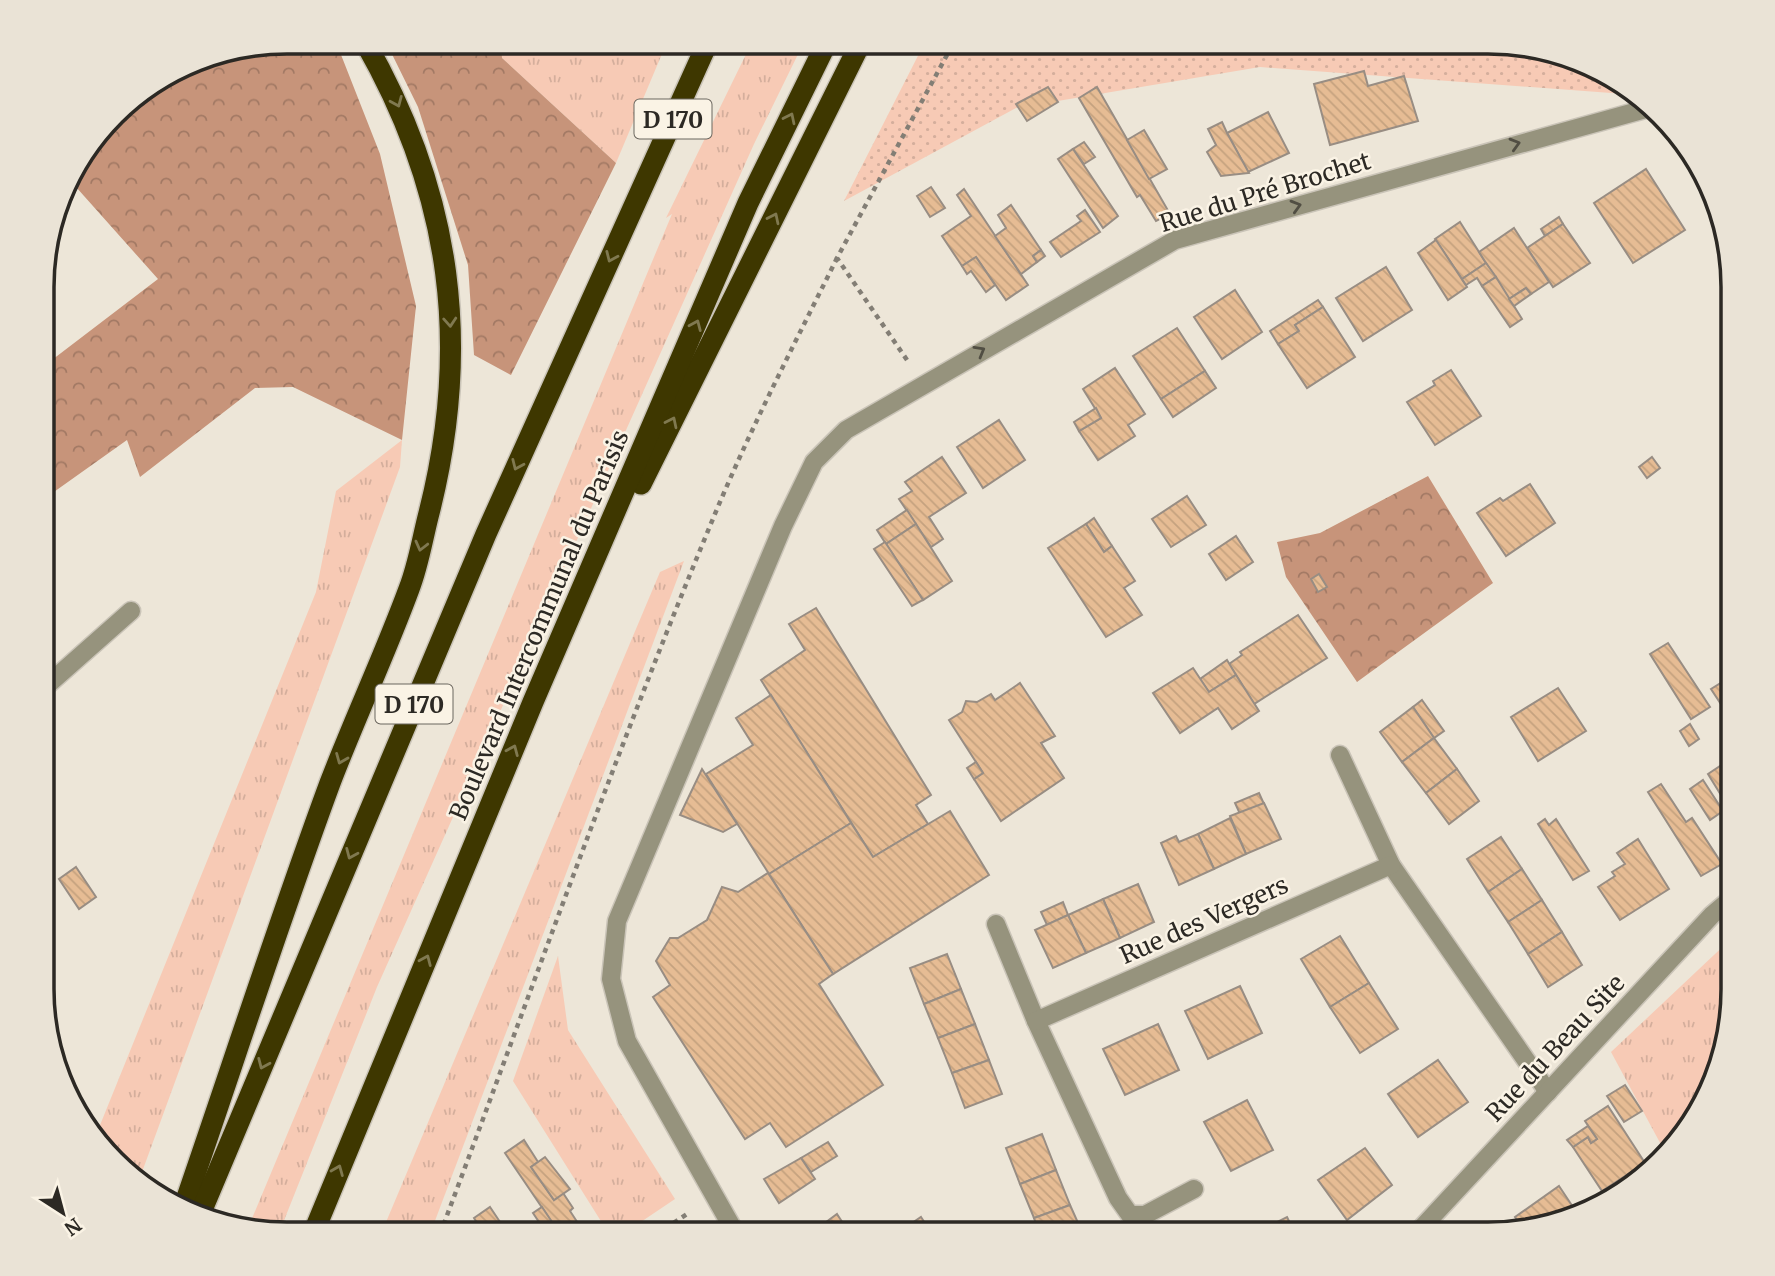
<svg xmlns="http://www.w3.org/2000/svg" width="1775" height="1276" font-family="Merriweather,serif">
  <defs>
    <pattern id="grass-tufts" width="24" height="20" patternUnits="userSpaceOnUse" patternTransform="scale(1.75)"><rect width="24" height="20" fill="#f7cab5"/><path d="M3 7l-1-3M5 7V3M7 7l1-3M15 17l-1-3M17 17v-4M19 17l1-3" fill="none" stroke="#d4ae9c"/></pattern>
    <pattern id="forest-crowns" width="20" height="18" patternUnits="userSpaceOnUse" patternTransform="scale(1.75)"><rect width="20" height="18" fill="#c7947a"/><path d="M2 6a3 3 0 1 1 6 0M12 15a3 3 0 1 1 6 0" fill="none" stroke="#a27964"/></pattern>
    <pattern id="park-dots" width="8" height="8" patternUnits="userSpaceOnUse" patternTransform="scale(1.75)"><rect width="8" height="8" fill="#f7cab5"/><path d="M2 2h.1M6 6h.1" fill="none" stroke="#d4ae9c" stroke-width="1.8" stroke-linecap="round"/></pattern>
    <pattern id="building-back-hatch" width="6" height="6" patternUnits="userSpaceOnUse" patternTransform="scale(1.75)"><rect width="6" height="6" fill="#e6bc94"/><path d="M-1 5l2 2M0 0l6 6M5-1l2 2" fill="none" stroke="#c5a27f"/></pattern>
  </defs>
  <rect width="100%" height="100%" fill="#ede6d8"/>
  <!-- grass -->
  <g fill="url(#grass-tufts)">
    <polygon points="501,42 667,42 616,163 502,58"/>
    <polygon points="752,42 804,42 754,144 377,987 279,1233 248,1228 672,214 666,218"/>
    <polygon points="402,440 400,467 138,1183 96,1135 316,592 336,491"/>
    <polygon points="684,561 430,1234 381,1234 660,572"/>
    <path d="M1732,938C1733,960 1735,982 1732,1003C1727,1056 1706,1118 1665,1152L1611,1052Z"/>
    <polygon points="558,956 568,1030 675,1199 623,1234 609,1234 513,1081"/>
  </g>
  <!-- forest -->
  <g fill="url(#forest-crowns)">
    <polygon points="288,42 336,42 380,154 416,306 402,440 293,387 255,388 140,477 127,440 44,499 44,366 158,279 68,178 125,103 194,61"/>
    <polygon points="386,42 501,42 502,58 616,163 511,375 474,355 468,265 418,107"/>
    <polygon points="1428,476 1493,583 1357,682 1286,577 1277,542 1320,533"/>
  </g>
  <!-- park -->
  <polygon fill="url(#park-dots)" points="925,42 1503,43 1581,61 1638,95 1260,67 1016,108 844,201"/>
  <!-- building -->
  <g fill="url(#building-back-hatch)" stroke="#988d83" stroke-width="2">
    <polygon points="1364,71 1368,86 1404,76 1418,121 1330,145 1314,84"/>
    <polygon points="1048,87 1058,102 1027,121 1016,104"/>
    <polygon points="1097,87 1170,214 1156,221 1140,195 1137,197 1079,98"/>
    <polygon points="1268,112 1289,153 1248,172 1227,133"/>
    <polygon points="1222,122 1227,133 1249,173 1221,176 1207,152 1216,145 1208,129"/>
    <polygon points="1144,130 1167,169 1149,179 1127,140"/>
    <polygon points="1084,142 1095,157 1084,164 1073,149"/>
    <polygon points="1073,149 1118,216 1103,228 1058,159"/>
    <polygon points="1646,169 1685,230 1633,263 1594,203"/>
    <polygon points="1702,172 1707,179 1715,208 1695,176"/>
    <polygon points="931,187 945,208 930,217 917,196"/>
    <polygon points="964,189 1028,285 1006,300 976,257 962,266 942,236 971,216 957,195"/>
    <polygon points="1011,205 1041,250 1033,256 1037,262 1021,274 995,236 1006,228 998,215"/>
    <polygon points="1085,210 1100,232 1061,257 1050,242 1081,221 1077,216"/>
    <polygon points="1559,217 1563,224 1545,236 1541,229"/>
    <polygon points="1460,222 1486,263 1462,279 1435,239"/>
    <polygon points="1563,224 1590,263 1553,287 1527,248"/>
    <polygon points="1514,228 1549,282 1531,294 1526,288 1509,299 1479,252"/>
    <polygon points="1436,240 1467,287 1448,300 1418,253"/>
    <polygon points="1041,250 1045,256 1037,262 1033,256"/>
    <polygon points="976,257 995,285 986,292 971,271 967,274 962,266"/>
    <polygon points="1486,263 1496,277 1482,286 1477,278 1466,285 1462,279"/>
    <polygon points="1386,267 1412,310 1363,341 1336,298"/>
    <polygon points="1496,277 1522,319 1510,327 1482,286"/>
    <polygon points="1526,288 1531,294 1514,306 1509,299"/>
    <polygon points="1235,290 1262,332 1222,359 1194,317"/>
    <polygon points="1318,300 1323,307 1295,325 1299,331 1278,344 1270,331"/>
    <polygon points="1323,307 1355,357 1307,388 1278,344 1299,331 1295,325"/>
    <polygon points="1177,328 1205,371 1161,399 1133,356"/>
    <polygon points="1115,368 1145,414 1128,425 1135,436 1098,460 1079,431 1101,418 1083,389"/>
    <polygon points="1451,370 1481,416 1435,445 1407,402 1435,385 1433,381"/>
    <polygon points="1205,371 1216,388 1173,417 1161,399"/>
    <polygon points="1096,408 1101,418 1079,431 1074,422"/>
    <polygon points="999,420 1025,460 983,488 957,447"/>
    <polygon points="942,457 966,493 929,517 943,539 931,547 899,499 912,491 905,482"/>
    <polygon points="1652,457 1660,468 1647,478 1639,467"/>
    <polygon points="1530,484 1555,523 1506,556 1477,513 1500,498 1503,501"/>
    <polygon points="1187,496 1206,525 1171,547 1152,519"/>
    <polygon points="907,510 916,524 886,544 877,530"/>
    <polygon points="1094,518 1112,546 1104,552 1086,524"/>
    <polygon points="916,524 952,581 923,600 886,544"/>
    <polygon points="1086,524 1104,552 1112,546 1135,581 1124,588 1142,615 1106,637 1048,548"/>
    <polygon points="1236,536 1253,562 1226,580 1209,554"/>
    <polygon points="885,542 923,600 912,606 874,549"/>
    <polygon points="1319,574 1327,587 1318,592 1311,579"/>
    <polygon points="816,608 931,795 916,805 928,824 873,857 761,680 805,650 789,624"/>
    <polygon points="1298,615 1327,658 1254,704 1229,664 1242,655 1240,652"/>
    <polygon points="1668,643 1710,707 1691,719 1650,654"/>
    <polygon points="1227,660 1236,675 1209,692 1200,679"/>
    <polygon points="1193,668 1209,692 1236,675 1259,711 1232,729 1218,708 1180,733 1153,693"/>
    <polygon points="1724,681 1732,695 1732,721 1711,689"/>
    <polygon points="1020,683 1055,736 1041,743 1064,778 1001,821 974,779 983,773 949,720 962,712 966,701 977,702 991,694 995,700"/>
    <polygon points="1558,688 1586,731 1538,761 1511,717"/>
    <polygon points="771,695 851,823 769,874 706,774 753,745 736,718"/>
    <polygon points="1422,700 1444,731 1434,738 1413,707"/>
    <polygon points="1413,707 1434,738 1402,762 1380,732"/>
    <polygon points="1690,724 1699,739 1689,746 1680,731"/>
    <polygon points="1434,738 1457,769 1426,793 1402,762"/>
    <polygon points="1732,758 1732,813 1708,774"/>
    <polygon points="976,762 983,773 974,779 967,768"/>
    <polygon points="702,769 737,824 723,832 680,815"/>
    <polygon points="1457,769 1479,801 1449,824 1426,793"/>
    <polygon points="1703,780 1723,811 1710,820 1690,789"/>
    <polygon points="1661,784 1686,822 1692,818 1722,864 1701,876 1648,792"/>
    <polygon points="1259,793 1264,804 1240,814 1235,803"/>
    <polygon points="1264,803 1281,839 1246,854 1230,816"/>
    <polygon points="950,811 989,875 833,974 769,874 851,823 873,857"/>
    <polygon points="1230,818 1246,854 1214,869 1198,834"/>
    <polygon points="1545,819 1549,825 1556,819 1589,871 1573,880 1538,824"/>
    <polygon points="1198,834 1214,869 1179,885 1161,843 1176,836 1179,842"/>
    <polygon points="1501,837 1522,869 1488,892 1467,859"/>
    <polygon points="1638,839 1669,889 1620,920 1598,887 1615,876 1612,872 1625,864 1617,853"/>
    <polygon points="76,867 96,897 79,909 59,879"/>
    <polygon points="1522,869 1542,900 1508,922 1488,892"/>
    <polygon points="768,873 833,974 819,984 883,1085 786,1147 770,1123 745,1139 653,997 670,985 656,961 670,938 678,938 707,920 722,887 738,892"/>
    <polygon points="1138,884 1154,922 1120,938 1103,899"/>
    <polygon points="1103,899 1120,938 1086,953 1068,915"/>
    <polygon points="1542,900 1562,932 1528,954 1508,922"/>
    <polygon points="1063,902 1068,915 1047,925 1041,912"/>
    <polygon points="1068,915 1086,953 1053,968 1035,930"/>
    <polygon points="1562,932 1582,965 1548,987 1528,954"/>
    <polygon points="1340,936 1369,983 1330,1007 1301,959"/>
    <polygon points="947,954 961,989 924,1004 910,968"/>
    <polygon points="1369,983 1398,1029 1360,1053 1330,1007"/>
    <polygon points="1240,986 1262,1033 1208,1059 1185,1011"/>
    <polygon points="961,989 975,1024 938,1038 924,1004"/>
    <polygon points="975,1024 989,1060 952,1073 938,1038"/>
    <polygon points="1158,1024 1179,1070 1125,1095 1103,1049"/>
    <polygon points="989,1060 1002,1094 965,1108 952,1073"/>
    <polygon points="1438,1060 1468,1102 1418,1137 1388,1094"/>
    <polygon points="1625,1085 1642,1111 1624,1122 1607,1096"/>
    <polygon points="1247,1100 1273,1150 1231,1171 1204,1122"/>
    <polygon points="1608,1106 1645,1163 1602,1191 1573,1147 1588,1137 1591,1143 1597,1139 1585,1121"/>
    <polygon points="1588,1126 1597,1139 1591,1143 1588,1137 1573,1147 1567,1140"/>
    <polygon points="1042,1134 1056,1170 1020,1184 1006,1148"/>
    <polygon points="524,1140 538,1162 531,1167 554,1200 563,1193 573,1208 570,1211 585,1234 560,1234 505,1153"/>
    <polygon points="828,1142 837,1156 811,1172 801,1158"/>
    <polygon points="1365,1148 1392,1185 1347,1220 1318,1180"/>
    <polygon points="545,1157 570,1189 554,1200 531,1167"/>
    <polygon points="801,1158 815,1179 779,1203 764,1179"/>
    <polygon points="1056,1170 1070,1205 1034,1218 1020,1184"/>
    <polygon points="1559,1186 1577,1213 1521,1226 1515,1217"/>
    <polygon points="1070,1205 1083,1234 1040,1234 1034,1218"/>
    <polygon points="490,1207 508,1234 484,1234 474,1218"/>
    <polygon points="542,1207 560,1234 547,1234 533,1213"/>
    <polygon points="837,1214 850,1234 810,1234"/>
    <polygon points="921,1217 932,1234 896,1234"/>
    <polygon points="1287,1217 1295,1234 1253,1234"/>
    <polygon points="688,1228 692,1234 674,1234 679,1230"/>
  </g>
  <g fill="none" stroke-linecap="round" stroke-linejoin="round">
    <!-- street casing -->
    <g stroke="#cac4b8" stroke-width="21">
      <g id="street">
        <polyline points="44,688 131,611"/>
        <polyline points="1340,755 1391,865 1548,1092"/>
        <polyline points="996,924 1036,1021 1118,1198 1130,1215 1145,1215 1194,1189"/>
        <polyline points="1036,1021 1391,865"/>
        <polyline points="736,1234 627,1041 611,979 617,921 783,526 814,462 846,430 1175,240 1649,108"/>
        <polyline points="1416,1234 1712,915 1732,898"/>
      </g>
    </g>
    <!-- highway casing -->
    <g stroke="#cac4b8" stroke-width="24">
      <g id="highway">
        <polyline points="641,484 861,42"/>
        <path d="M183,1209C232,1067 278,924 330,783C355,718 385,654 409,589C418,566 422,541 428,517C472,347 452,194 365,42"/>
        <polyline points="199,1217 486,534 708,42"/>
        <polyline points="313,1234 533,702 748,203 827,42"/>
      </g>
    </g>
    <!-- path -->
    <g stroke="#837e75" stroke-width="4.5" stroke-dasharray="5 5" stroke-linecap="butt">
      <polyline points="907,360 837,258 954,42"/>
      <path d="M440,1234C529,998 613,759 710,526C747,435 793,347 837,258"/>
      <polyline points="657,1234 690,1212"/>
    </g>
    <!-- street -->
    <use href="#street" stroke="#96937d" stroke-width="18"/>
    <!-- highway -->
    <use href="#highway" stroke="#3e3700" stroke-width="21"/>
  </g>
  <!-- one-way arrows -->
  <defs><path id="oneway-chevron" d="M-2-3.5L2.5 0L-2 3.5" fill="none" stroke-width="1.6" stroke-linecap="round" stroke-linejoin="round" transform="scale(1.75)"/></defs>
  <g stroke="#807950">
    <use href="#oneway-chevron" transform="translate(397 102) rotate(67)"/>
    <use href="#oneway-chevron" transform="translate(790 118) rotate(-64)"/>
    <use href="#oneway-chevron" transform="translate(774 218) rotate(-64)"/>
    <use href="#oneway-chevron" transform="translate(611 257) rotate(114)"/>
    <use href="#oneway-chevron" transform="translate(450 322) rotate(86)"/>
    <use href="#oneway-chevron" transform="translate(696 325) rotate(-67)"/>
    <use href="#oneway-chevron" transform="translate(672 422) rotate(-64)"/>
    <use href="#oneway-chevron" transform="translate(517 465) rotate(114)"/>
    <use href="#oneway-chevron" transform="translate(421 546) rotate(104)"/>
    <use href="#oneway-chevron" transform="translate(513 750) rotate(-67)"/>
    <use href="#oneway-chevron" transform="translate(341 759) rotate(112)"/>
    <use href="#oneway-chevron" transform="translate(351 854) rotate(113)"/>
    <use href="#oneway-chevron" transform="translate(426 960) rotate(-67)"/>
    <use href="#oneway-chevron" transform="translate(263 1064) rotate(113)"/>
    <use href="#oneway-chevron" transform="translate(338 1170) rotate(-68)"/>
  </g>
  <g stroke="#514e43">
    <use href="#oneway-chevron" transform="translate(1515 144) rotate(-16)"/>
    <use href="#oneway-chevron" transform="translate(1296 206) rotate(-16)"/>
    <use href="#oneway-chevron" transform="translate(980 351) rotate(-30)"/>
  </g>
  <g text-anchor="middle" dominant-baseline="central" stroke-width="5" stroke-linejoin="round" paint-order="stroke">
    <!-- shield labels -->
    <g fill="#faf3e5" stroke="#6a665e" stroke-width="2">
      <rect x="634.5" y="99.5" width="77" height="39" rx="5"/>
      <rect x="375.5" y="684.5" width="77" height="39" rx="5"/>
    </g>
    <g font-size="23" font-weight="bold" fill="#2c2924">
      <text x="673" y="119">D 170</text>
      <text x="414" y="704">D 170</text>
    </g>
    <!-- street labels -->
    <g font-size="24" fill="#2c2924" stroke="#faf3e5">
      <text transform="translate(1265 192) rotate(-17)">Rue du Pré Brochet</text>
      <text transform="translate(539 625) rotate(-67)">Boulevard Intercommunal du Parisis</text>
      <text transform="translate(1204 920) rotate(-24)">Rue des Vergers</text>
      <text transform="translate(1555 1048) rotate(-47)">Rue du Beau Site</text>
    </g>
  </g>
  <!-- crop -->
  <path d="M0 0H1775V1276H0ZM287 54H1488A233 233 0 0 1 1721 287V989A233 233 0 0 1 1488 1222H287A233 233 0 0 1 54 989V287A233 233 0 0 1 287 54Z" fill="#eae3d6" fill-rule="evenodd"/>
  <path fill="none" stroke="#2c2924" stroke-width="3.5" d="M287 54H1488A233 233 0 0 1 1721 287V989A233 233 0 0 1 1488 1222H287A233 233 0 0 1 54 989V287A233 233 0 0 1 287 54Z"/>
  <!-- north arrow -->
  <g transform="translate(63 1213) rotate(144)" stroke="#faf3e5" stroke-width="5" paint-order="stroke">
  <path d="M0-5L12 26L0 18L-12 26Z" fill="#2c2924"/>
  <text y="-10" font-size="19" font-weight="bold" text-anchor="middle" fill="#2c2924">N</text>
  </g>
</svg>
